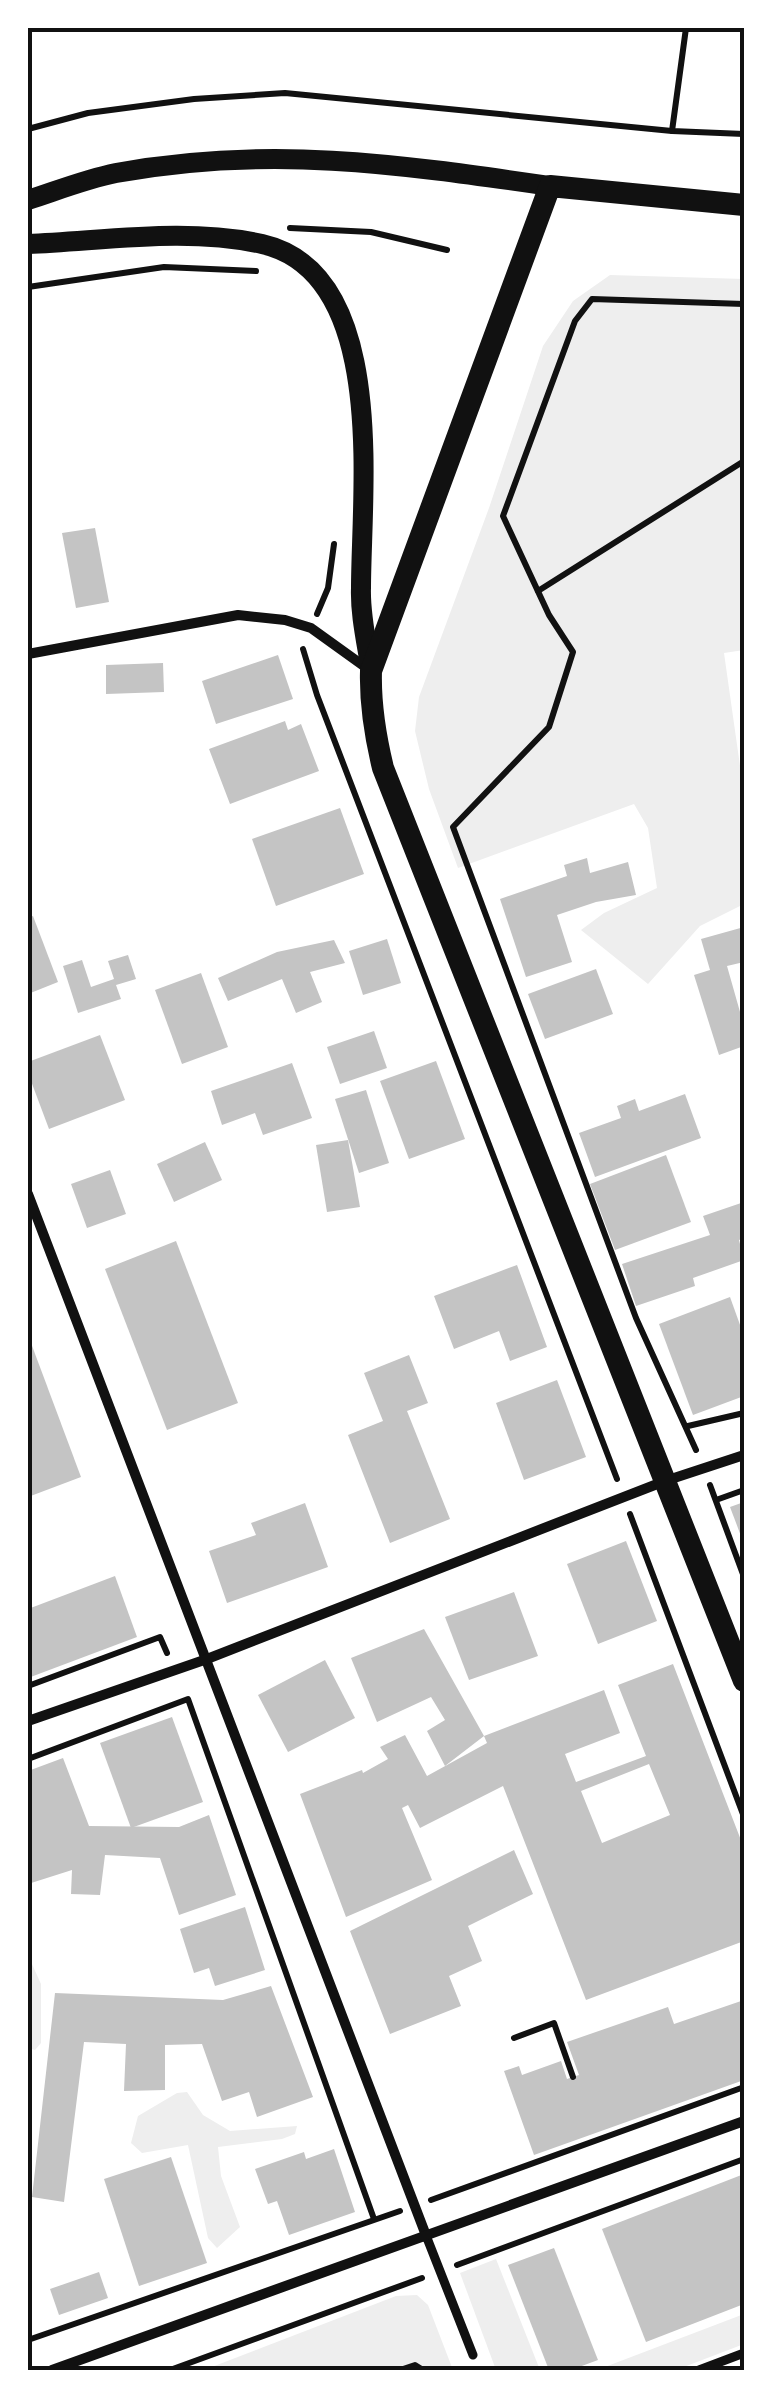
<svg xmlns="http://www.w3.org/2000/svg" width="772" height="2398" font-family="'Noto Serif',serif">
  <rect width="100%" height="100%" fill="#fff"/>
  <!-- green -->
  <g fill="#eee">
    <polygon points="610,275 744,279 744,650 724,653 744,794 744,904 700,926 648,984 581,930 604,913 657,888 648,828 634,804 458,868 429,789 415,731 419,697 489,508 543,346 573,301"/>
    <polygon points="31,1962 41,1984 41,2043 35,2050 28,2048 28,1963"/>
    <polygon points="187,2092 203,2115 230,2131 297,2126 295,2134 282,2139 218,2147 221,2176 240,2227 217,2248 208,2238 188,2145 142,2153 131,2143 138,2116 177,2093"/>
    <polygon points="496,2259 540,2370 496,2370 460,2273"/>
    <polygon points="417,2295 428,2305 453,2370 204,2370 396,2296"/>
    <polygon points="744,2314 744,2344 676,2370 597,2370"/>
  </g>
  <!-- building -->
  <g fill="#c4c4c4" fill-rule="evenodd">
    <polygon points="95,528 109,602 76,608 62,533"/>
    <polygon points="278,655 293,699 216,724 202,681"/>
    <polygon points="163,663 164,692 106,694 106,665"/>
    <polygon points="285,721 288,730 301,724 319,771 230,804 209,749"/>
    <polygon points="340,808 364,874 276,906 252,839"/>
    <polygon points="587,858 590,873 628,862 636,895 596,902 557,915 572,962 526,977 500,899 567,876 564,865"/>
    <polygon points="33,916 58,982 28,994 28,918"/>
    <polygon points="744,927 744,962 727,966 744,1026 744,1046 719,1055 694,975 710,970 701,939"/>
    <polygon points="387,939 401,983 363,995 349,951"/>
    <polygon points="334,940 345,963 310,972 322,1002 296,1013 282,979 228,1001 218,978 277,952"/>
    <polygon points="128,955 136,979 116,985 121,999 78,1013 63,966 82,960 91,987 114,979 108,961"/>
    <polygon points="596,969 613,1014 545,1039 528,994"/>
    <polygon points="201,973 228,1047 182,1064 155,990"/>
    <polygon points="374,1031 387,1068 340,1084 327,1047"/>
    <polygon points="100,1035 125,1100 49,1129 28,1073 28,1062"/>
    <polygon points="436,1061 465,1139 409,1159 380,1081"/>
    <polygon points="292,1063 312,1118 263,1135 255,1113 222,1125 211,1091"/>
    <polygon points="366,1090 389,1163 359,1173 335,1099"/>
    <polygon points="685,1094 701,1138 595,1177 579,1133 621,1118 617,1106 635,1099 639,1111"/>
    <polygon points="348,1140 360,1207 327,1212 316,1145"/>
    <polygon points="205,1142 222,1180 174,1202 157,1164"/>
    <polygon points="666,1155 691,1222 615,1250 590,1184"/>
    <polygon points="110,1170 126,1214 87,1228 71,1184"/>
    <polygon points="744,1202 744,1238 739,1240 744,1260 693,1278 695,1286 636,1306 622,1264 710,1235 703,1216"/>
    <polygon points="176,1241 238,1403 167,1430 105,1269"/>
    <polygon points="517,1265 547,1347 510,1361 499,1331 454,1349 434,1296"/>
    <polygon points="730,1297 744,1336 744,1396 693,1415 659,1324"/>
    <polygon points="28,1335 81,1477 28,1497"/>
    <polygon points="409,1355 428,1403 407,1411 450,1519 390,1543 348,1435 383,1421 364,1373"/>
    <polygon points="557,1380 586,1457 524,1480 496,1403"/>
    <polygon points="744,1502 744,1544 730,1507"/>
    <polygon points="305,1503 328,1567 227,1603 209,1551 256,1535 251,1523"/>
    <polygon points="626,1541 657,1621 598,1644 567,1564"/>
    <polygon points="115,1576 137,1637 28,1678 28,1609"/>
    <polygon points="514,1592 538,1656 469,1680 445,1617"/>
    <polygon points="424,1629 484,1736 445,1766 427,1731 445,1720 431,1697 377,1722 351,1658"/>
    <polygon points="325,1660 355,1718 288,1752 258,1695"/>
    <path d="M673,1664L744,1848V1941L586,2000L503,1786L420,1828L408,1805L402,1808L432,1880L346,1917L300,1794L362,1770L363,1773L388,1759L380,1747L405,1735L427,1776L487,1743L484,1736L604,1690L620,1733L565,1754L576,1782L646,1756L618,1685ZM649,1764L670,1815L602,1843L581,1791Z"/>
    <polygon points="172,1717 203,1802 131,1828 100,1743"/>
    <polygon points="63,1758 89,1826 179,1827 209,1815 236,1895 179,1915 160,1858 105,1855 100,1895 71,1894 72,1870 28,1884 28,1771"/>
    <polygon points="514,1850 533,1894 468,1926 482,1961 449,1976 461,2006 390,2034 350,1931"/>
    <polygon points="245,1907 265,1970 215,1986 209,1968 194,1973 180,1929"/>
    <polygon points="271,1986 313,2097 257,2117 249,2092 222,2101 202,2044 165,2045 165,2090 124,2091 126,2044 84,2042 64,2202 32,2197 55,1993 223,2000"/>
    <polygon points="744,2000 744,2080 534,2155 504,2071 519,2066 522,2075 561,2061 567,2079 579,2075 567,2042 668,2007 674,2024"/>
    <polygon points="334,2149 355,2212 289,2235 277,2201 268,2204 255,2169 304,2152 306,2159"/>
    <polygon points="171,2157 207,2263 139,2286 104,2179"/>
    <polygon points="744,2174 744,2304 646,2342 602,2229"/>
    <polygon points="554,2248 598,2360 571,2370 549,2370 508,2265"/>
    <polygon points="99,2272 108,2298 59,2315 50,2289"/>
  </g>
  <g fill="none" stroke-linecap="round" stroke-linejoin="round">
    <!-- path -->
    <g stroke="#111" stroke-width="6">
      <polyline points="28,129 88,113 194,99 285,93 672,131 744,134"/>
      <polyline points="672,131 686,28"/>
      <polyline points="290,228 371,232 447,250"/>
      <polyline points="28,287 164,267 256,271"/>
      <polyline points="538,591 744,461"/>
      <polyline points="317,614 328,588 334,544"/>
      <polyline points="303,649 317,695 617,1479"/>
      <polyline points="688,1426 744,1413"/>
      <polyline points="696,1450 636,1318 453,827 549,727 573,652 549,615 503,516 575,321 592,299 744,304"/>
      <polyline points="710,1485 744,1577"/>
      <polyline points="716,1500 744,1490"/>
      <polyline points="630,1514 744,1817"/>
      <polyline points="28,1686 160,1637 167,1653"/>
      <polyline points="28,1759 188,1699 374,2219"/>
      <polyline points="514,2038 554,2023 573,2077"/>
      <polyline points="431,2200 744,2087"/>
      <polyline points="457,2265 744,2159"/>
      <polyline points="28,2340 400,2211"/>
      <polyline points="170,2370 422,2278"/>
      <polyline points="400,2370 415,2365 423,2370"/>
    </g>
    <!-- pedestrian -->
    <g stroke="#111" stroke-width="9">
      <polyline points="427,2238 473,2355"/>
      <polyline points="699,2370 744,2353"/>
    </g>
    <!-- minor -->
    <g stroke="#111" stroke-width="10">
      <polyline points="28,654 238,615 285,620 311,628 368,669"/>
      <polyline points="28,1194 427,2238"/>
      <polyline points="28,1721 207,1659 665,1481 744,1455"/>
      <polyline points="52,2370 744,2121"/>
    </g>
    <!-- secondary -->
    <g stroke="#111" stroke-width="20">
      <path d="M28,200C56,191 86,179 116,173C269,145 398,164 550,186"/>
      <path d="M28,244C104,241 186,227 262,244C389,273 361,491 361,588C360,615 367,644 371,671"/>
    </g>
    <!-- primary -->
    <path stroke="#111" stroke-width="22" d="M744,205L550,186L371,671C370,705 375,735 383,768L744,1681"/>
  </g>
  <!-- border -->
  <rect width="772" height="2398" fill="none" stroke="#ffffff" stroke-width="60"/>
  <rect x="30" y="30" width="712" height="2338" fill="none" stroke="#111" stroke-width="4"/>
</svg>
